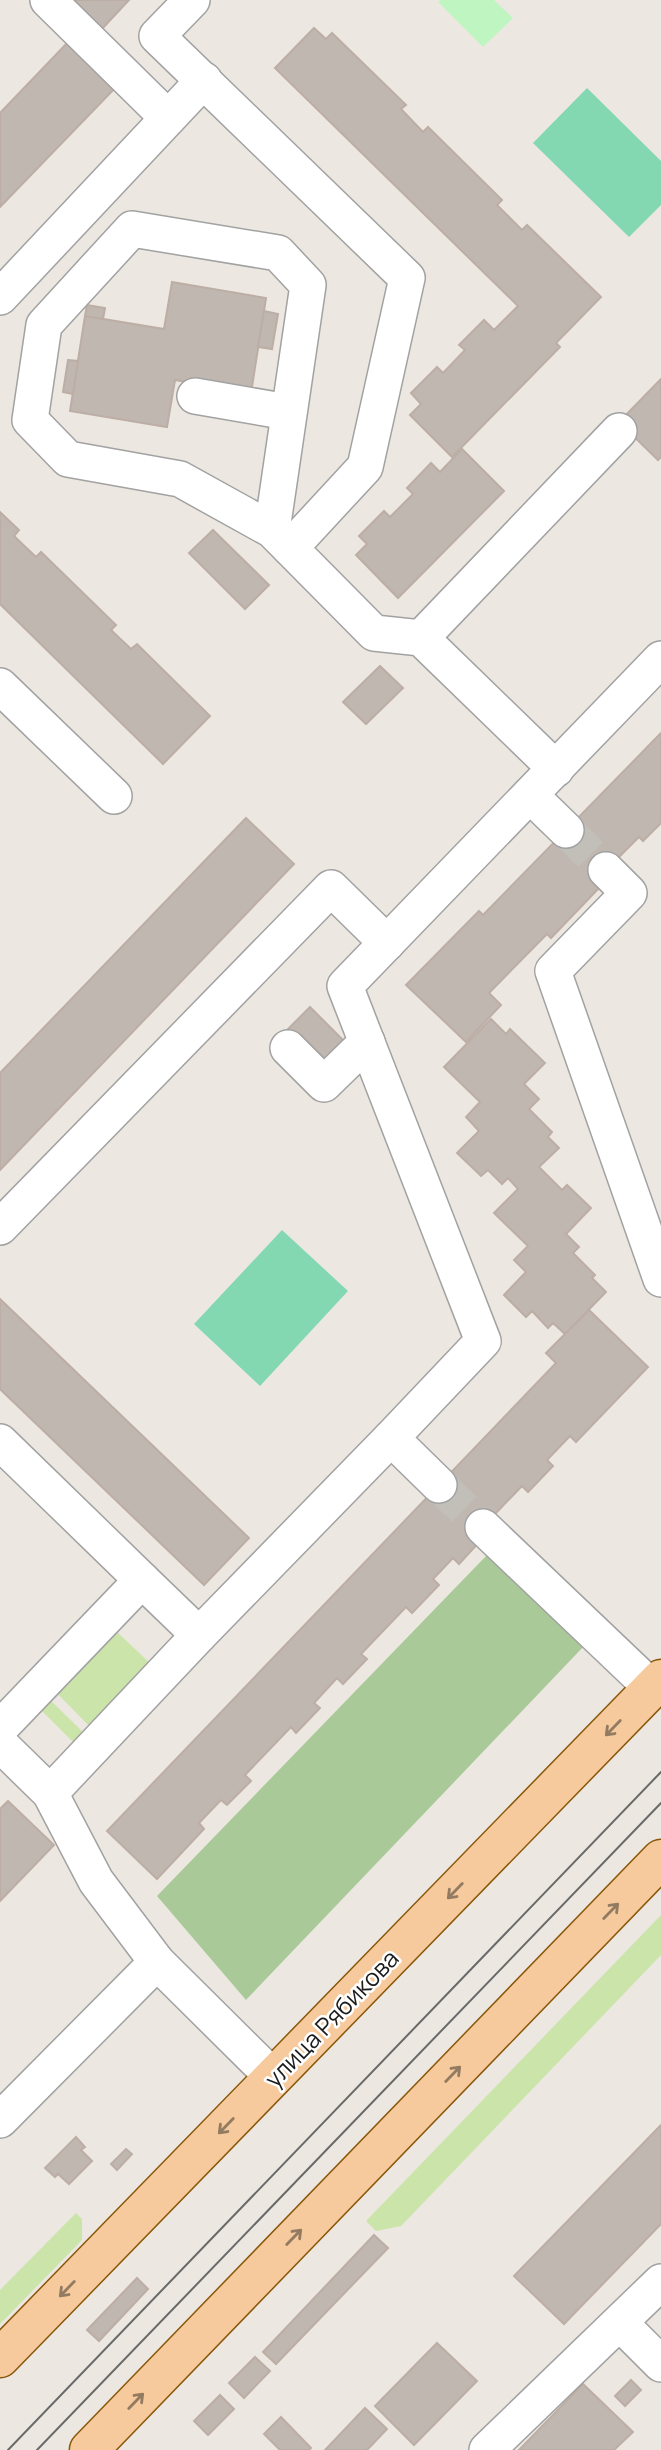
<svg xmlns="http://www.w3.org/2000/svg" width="661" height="2450" font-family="Manrope,sans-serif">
  <rect width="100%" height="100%" fill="#ece8e1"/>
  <!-- grass -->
  <g fill="#cae4a9">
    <polygon points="114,1629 154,1667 93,1730 55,1691"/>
    <polygon points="48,1698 87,1736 78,1747 38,1707"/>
    <polygon points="661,1915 661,1955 401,2226 376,2231 366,2221"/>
    <polygon points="76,2213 82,2219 82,2240 0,2324 0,2290"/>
  </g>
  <!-- forest -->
  <polygon fill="#a9c998" points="488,1554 585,1645 246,2000 157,1896"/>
  <!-- park -->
  <polygon fill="#bff5c0" points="441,0 494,0 513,18 483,47 438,2"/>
  <!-- pitch -->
  <g fill="#83d8b2">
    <polygon points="587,88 661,161 661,205 629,237 533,143"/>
    <polygon points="282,1230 348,1291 260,1386 194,1324"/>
  </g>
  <!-- building -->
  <g fill="#c0b7b1" stroke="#bdaea5" stroke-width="2">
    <polygon points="70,0 129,0 101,30"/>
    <polygon points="314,28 326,39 332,33 406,105 401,109 423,132 428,127 502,200 497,205 522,230 527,225 601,297 556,343 560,347 452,457 410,415 421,404 411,393 437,367 443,373 465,350 459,345 484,320 494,330 518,306 275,68"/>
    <polygon points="71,39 118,85 0,207 0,113"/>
    <polygon points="172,282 266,298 251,393 175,380 167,427 70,411 85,316 164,329"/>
    <polygon points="87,305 105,308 103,319 85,316"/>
    <polygon points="264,311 278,314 272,349 258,347"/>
    <polygon points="68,360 78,361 73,394 63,392"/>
    <polygon points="661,379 661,457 658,460 619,422"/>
    <polygon points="462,449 504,491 398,598 356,555 367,544 359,536 384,511 390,517 413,494 407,488 431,463 440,472"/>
    <polygon points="0,512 19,530 14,536 36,557 41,552 116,625 111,630 131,649 137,644 210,716 163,764 0,604"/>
    <polygon points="213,530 269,585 245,609 189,553"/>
    <polygon points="380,666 403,688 366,724 343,702"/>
    <polygon points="661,733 661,823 643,841 639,837 593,883 599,888 551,938 547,934 489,993 501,1005 466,1042 406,985 479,911 483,915"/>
    <polygon points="246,818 294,864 0,1170 0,1073"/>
    <polygon points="310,1007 347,1044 324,1068 287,1030"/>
    <polygon points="491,1019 506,1034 510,1029 545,1063 524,1084 539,1099 529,1109 552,1132 548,1137 559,1148 539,1167 562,1190 567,1185 591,1208 566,1234 579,1247 573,1253 595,1275 592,1278 606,1292 565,1334 553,1323 548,1328 532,1311 526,1317 504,1295 526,1272 514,1260 528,1246 494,1213 518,1189 508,1178 502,1184 488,1170 481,1176 457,1153 479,1131 466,1117 480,1102 444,1067"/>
    <polygon points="0,1299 249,1538 204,1585 0,1389"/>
    <polygon points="589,1310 648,1367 576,1442 570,1436 547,1460 553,1466 528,1492 522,1486 494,1515 483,1538 459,1564 453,1558 433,1579 439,1585 412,1613 406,1607 361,1654 367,1659 343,1684 337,1678 314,1703 320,1708 296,1733 291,1727 245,1775 251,1781 227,1805 221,1800 199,1823 204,1829 157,1879 107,1831 556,1363 546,1353"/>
    <polygon points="8,1801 54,1845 0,1901 0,1809"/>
    <polygon points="661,2125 661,2224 564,2324 514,2276"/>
    <polygon points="76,2137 85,2147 81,2150 92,2161 69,2184 58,2174 55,2177 45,2168"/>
    <polygon points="126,2149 132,2154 117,2170 111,2164"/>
    <polygon points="374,2235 388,2248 276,2364 263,2352"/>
    <polygon points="137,2278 148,2289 99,2341 87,2330"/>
    <polygon points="437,2343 477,2381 414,2445 375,2406"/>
    <polygon points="255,2357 270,2371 244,2398 229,2383"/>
    <polygon points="631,2380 641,2390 625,2406 615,2396"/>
    <polygon points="583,2384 633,2432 614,2450 519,2450"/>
    <polygon points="220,2395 234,2409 208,2435 194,2421"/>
    <polygon points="365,2408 387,2429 367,2450 325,2450"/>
    <polygon points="281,2417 311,2448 309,2450 280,2450 264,2434"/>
  </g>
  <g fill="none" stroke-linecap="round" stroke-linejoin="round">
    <!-- minor-tunnel -->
    <g stroke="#c2bfb9" stroke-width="35" stroke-dasharray="35 18" stroke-linecap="butt">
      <polyline points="566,830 606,870"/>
      <polyline points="439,1485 483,1527"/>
    </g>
    <!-- minor casing -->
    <g stroke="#a2a2a2" stroke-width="38">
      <g id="minor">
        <polyline points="48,0 168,118"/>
        <polyline points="192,0 157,36 407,278 365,467 290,548"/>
        <polyline points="0,297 204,80"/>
        <polyline points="195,396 288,412"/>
        <polyline points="272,530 308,285 278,253 132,229 44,325 30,420 68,459 180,479 272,530 374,633 421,638 556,769"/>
        <polyline points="421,638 619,431"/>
        <polyline points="0,686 114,796"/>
        <polyline points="530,795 566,830"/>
        <polyline points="606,870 629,893 553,971 661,1279"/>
        <polyline points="288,1048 324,1084 367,1042"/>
        <polyline points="0,1227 331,888 387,943"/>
        <polyline points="0,1442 142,1580 0,1728"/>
        <polyline points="439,1485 391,1438 483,1341 345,986 661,659"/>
        <polyline points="483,1527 652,1688"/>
        <polyline points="142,1580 199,1635 391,1438"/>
        <polyline points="0,1744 50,1793 96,1881 157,1962 273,2077"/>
        <polyline points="50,1793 199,1635"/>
        <polyline points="0,2120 157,1962"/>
        <polyline points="620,2323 661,2364"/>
        <polyline points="487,2450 661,2282"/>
      </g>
    </g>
    <!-- major casing -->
    <g stroke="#8a5709" stroke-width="41">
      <g id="major">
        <polyline points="0,2358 661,1679"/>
        <polyline points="89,2450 661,1859"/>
      </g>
    </g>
    <!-- minor -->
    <use href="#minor" stroke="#fff" stroke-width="35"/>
    <!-- major -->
    <use href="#major" stroke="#f6ca9d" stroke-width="38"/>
    <!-- tram -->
    <g stroke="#696969" stroke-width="2">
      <polyline points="8,2450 661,1772"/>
      <polyline points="37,2450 661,1803"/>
    </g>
  </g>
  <!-- one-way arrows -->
  <defs><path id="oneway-shaft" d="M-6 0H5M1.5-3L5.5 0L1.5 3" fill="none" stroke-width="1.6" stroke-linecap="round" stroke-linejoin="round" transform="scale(1.75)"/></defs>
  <g stroke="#937b62">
    <use href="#oneway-shaft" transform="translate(613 1728) rotate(134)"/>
    <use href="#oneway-shaft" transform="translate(455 1891) rotate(134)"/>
    <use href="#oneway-shaft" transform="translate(611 1911) rotate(-46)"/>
    <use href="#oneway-shaft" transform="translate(453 2074) rotate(-46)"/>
    <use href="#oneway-shaft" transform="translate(226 2126) rotate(134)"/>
    <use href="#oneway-shaft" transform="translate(294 2237) rotate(-46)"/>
    <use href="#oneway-shaft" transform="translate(67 2289) rotate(134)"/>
    <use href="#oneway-shaft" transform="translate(136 2401) rotate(-46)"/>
  </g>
  <g text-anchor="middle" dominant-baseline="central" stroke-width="5" stroke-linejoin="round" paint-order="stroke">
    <!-- street labels -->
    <g font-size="24" fill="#1b1b1b" stroke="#fff">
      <text transform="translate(331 2018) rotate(-46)">улица Рябикова</text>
    </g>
  </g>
</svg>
